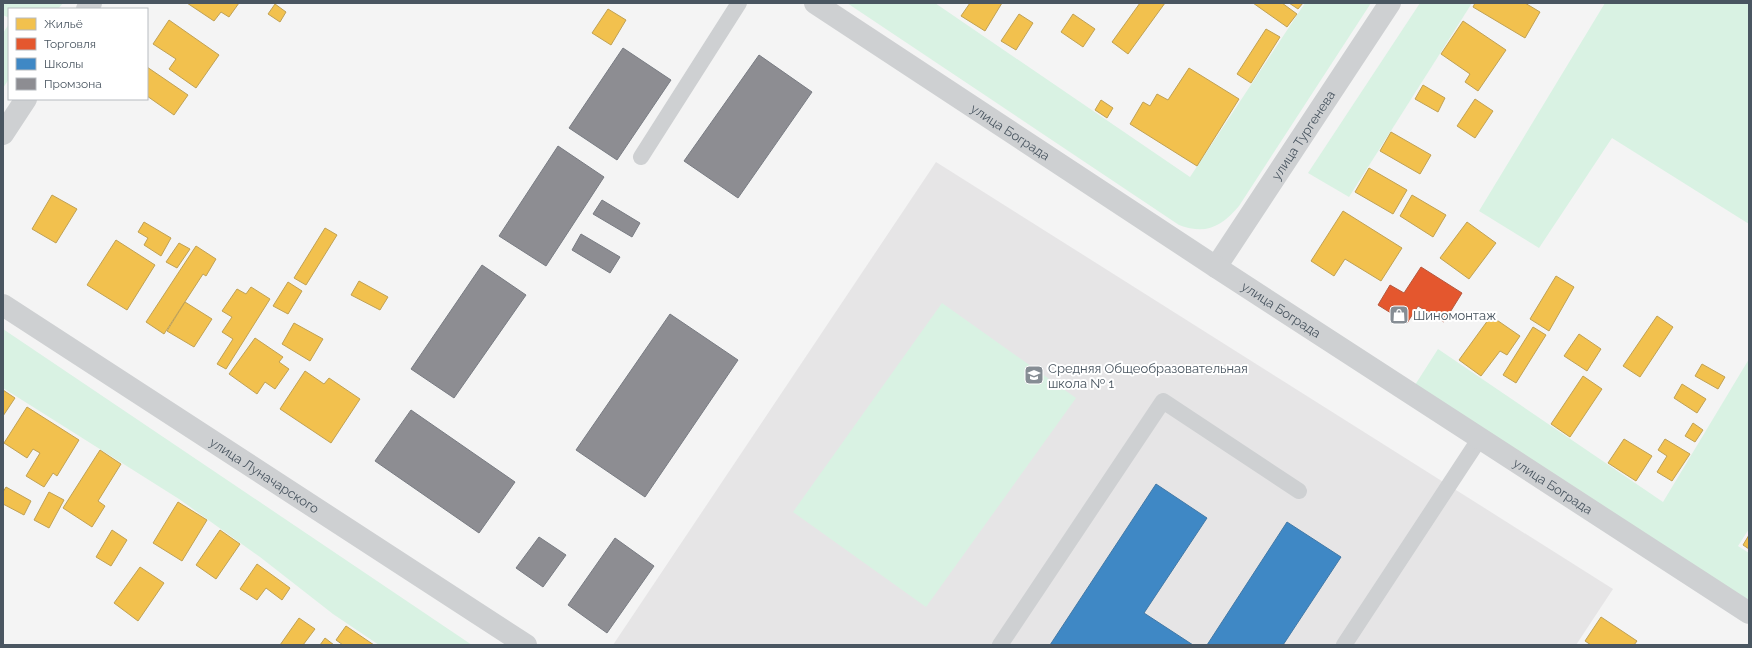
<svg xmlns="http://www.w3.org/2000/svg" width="1752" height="648" font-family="Raleway,sans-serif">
  <rect width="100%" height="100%" fill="#f4f4f4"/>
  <!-- education -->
  <polygon fill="#e6e5e6" points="936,162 1613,589 1576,645 613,645"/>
  <!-- green -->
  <g fill="#d9f2e3">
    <polygon points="3,3 63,3 58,9 9,9 9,18 3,15"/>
    <path d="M847,3H935L1190,177L1305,3H1371L1239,206C1221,227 1206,235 1179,225Z"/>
    <polygon points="1420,3 1472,3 1349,197 1308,173"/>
    <polygon points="1605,3 1749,3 1749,224 1612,138 1539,248 1479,211"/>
    <polygon points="9,24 9,79 3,88 3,33"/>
    <polygon points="942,303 1076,398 926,607 793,512"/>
    <polygon points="3,329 472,645 379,645 333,614 260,557 179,499 3,388"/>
    <polygon points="1438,349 1663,502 1749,359 1749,529 1738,546 1749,553 1749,604 1415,385"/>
  </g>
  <!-- homes -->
  <g fill="#f2c14e" stroke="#c0a154">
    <polygon points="187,3 239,3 229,17 221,12 214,21"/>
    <polygon points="970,3 1002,3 985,31 961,16"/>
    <polygon points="1140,3 1165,3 1128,54 1112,42"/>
    <polygon points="1253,3 1282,3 1297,14 1287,27"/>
    <polygon points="1289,3 1303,3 1298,9"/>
    <polygon points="1475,3 1525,3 1540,12 1525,38 1473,7"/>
    <polygon points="275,4 286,12 280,22 268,14"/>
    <polygon points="608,9 626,20 611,45 592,33"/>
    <polygon points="1019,14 1033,23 1016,50 1001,41"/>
    <polygon points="1073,14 1095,29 1083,47 1061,32"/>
    <polygon points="169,20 219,55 196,88 169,69 176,59 153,44"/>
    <polygon points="1463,21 1506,50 1478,91 1465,82 1470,74 1441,54"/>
    <polygon points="1266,29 1280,37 1251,83 1237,74"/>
    <polygon points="147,67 188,95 174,115 147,96"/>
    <polygon points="1189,68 1239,99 1197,166 1130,124 1143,102 1150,106 1157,94 1168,100"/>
    <polygon points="1423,85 1445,98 1438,112 1415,99"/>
    <polygon points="1475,99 1493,111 1475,138 1457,126"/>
    <polygon points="1101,100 1113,108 1107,118 1095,110"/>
    <polygon points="1391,132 1431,155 1420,174 1380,151"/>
    <polygon points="1369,168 1407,190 1393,214 1355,192"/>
    <polygon points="52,195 77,209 56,243 32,229"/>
    <polygon points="1412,195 1446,215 1433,237 1400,216"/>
    <polygon points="1343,211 1402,248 1381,281 1345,259 1334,276 1311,261"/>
    <polygon points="144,222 171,238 161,256 144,245 148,238 138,232"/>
    <polygon points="1467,222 1496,243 1469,279 1440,258"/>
    <polygon points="325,228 337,235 306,285 294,278"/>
    <polygon points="116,240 155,265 127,310 87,285"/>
    <polygon points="179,243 190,249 177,268 166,262"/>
    <polygon points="196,246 216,259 206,276 203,274 164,334 146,322"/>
    <polygon points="1556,276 1574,287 1549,331 1530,319"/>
    <polygon points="359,281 388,297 380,310 351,295"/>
    <polygon points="288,282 302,291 288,314 273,306"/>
    <polygon points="251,287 270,299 226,369 217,364 233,339 222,332 232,317 222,311 237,289 246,294"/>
    <polygon points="185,302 212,319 194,347 167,331"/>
    <polygon points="1491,316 1520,336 1507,355 1500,351 1481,376 1459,360"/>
    <polygon points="1657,316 1673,327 1640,377 1623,366"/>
    <polygon points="294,323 323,339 310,361 282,344"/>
    <polygon points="1533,327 1546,335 1516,383 1503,375"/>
    <polygon points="1579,334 1601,349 1587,371 1564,356"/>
    <polygon points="255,338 283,357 279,362 289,369 275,389 265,382 257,394 229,374"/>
    <polygon points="1702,364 1725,377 1718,389 1695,376"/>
    <polygon points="305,371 324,384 329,378 360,399 331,443 280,409"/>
    <polygon points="1583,376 1602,389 1570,437 1551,424"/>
    <polygon points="1682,384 1706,399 1697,413 1674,398"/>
    <polygon points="3,390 15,398 3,416"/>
    <polygon points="27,407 79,440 57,476 53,473 44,487 26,476 40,453 33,449 27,458 4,443"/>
    <polygon points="1693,423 1703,430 1695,442 1685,436"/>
    <polygon points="1624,439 1652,456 1636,481 1608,463"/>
    <polygon points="1665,439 1690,454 1672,481 1657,472 1667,456 1658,450"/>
    <polygon points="100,450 121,464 98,501 105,506 92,527 63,508"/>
    <polygon points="6,487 31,501 24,515 3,504 3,492"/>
    <polygon points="49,492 64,500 49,528 34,520"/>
    <polygon points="178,502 207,520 182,561 153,543"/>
    <polygon points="112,530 127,540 111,566 96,557"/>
    <polygon points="220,530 240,544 216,579 196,565"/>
    <polygon points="1749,535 1749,549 1743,545"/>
    <polygon points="257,564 290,588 282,600 266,588 257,600 240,589"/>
    <polygon points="140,567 164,583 138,621 114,603"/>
    <polygon points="1601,617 1637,641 1634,645 1591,645 1585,641"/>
    <polygon points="299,618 315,629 303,645 280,645"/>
    <polygon points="346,626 374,645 343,645 336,640"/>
    <polygon points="325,638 334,645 320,645"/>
  </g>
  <!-- shops -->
  <polygon fill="#e4572e" stroke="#b6573d" points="1421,267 1462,293 1444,322 1418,306 1407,323 1378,305 1390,285 1404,293"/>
  <!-- schools -->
  <g fill="#3f88c5" stroke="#4279a7">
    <polygon points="1156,484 1207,518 1144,613 1193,645 1050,645"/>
    <polygon points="1287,522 1341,557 1283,645 1207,645"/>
  </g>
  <!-- industry -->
  <g fill="#8d8d92" stroke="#797c83">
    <polygon points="623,48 671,80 617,160 569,128"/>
    <polygon points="759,55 812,92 738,198 684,161"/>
    <polygon points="558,146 604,177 546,266 499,236"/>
    <polygon points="602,200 640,223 632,237 593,214"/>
    <polygon points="581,234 620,257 610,273 572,250"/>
    <polygon points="482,265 526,295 454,398 411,369"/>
    <polygon points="670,314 738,360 645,497 576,450"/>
    <polygon points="411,410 515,482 479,533 375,461"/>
    <polygon points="539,537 566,555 543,587 516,568"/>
    <polygon points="615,538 654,566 607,633 568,605"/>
  </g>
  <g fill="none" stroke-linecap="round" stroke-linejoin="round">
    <!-- service -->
    <g stroke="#ced0d2" stroke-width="16">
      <polyline points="641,157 739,3"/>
      <polyline points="1000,645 1163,401 1299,491"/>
      <polyline points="1344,645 1480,438"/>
    </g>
    <!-- minor -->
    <g stroke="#ced0d2" stroke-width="22">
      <polyline points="87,9 91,3"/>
      <polyline points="3,134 26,99"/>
      <path id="s1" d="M1216,267L1390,3"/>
      <path id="s2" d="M3,305L526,645"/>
    </g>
    <!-- tertiary -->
    <path stroke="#ced0d2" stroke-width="22" id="s3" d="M815,3L1216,267L1749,613"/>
  </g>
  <!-- icons -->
  <defs>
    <g id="shop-square" transform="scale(1)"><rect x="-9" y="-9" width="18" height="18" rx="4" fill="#868d94" stroke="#fff"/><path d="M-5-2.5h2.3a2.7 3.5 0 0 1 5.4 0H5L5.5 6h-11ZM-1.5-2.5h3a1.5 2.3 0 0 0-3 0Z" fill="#fff"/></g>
    <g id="school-square" transform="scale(1)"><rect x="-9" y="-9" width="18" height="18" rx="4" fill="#868d94" stroke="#fff"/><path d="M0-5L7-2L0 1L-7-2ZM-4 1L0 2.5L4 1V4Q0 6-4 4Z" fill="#fff"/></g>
  </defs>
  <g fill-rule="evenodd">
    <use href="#shop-square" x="1399" y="315"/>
    <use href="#school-square" x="1034" y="375"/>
  </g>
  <g text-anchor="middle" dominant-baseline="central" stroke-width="4" stroke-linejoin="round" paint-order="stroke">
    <!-- street labels -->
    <g font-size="13" fill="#4a5661" stroke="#fff">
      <text stroke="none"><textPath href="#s3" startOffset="234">улица Бограда</textPath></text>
      <text stroke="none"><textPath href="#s1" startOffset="158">улица Тургенева</textPath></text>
      <text stroke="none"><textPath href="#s3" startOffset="558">улица Бограда</textPath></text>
      <text stroke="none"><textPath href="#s2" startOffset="312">улица Луначарского</textPath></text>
      <text stroke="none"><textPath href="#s3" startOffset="882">улица Бограда</textPath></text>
    </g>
    <!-- poi labels -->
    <g font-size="13" fill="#4a5661" stroke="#fff" text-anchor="start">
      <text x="1413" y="315">Шиномонтаж</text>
      <text x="1048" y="368">Средняя Общеобразовательная<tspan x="1048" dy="15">школа № 1</tspan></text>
    </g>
  </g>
  <!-- border -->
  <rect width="1752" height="648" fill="none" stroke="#4a5661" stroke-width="8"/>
  <!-- legend -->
  <rect x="8" y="8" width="140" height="92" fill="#ffffff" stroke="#b7bbc0"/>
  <rect x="16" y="18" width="20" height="12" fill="#f2c14e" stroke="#b7bbc0"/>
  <text x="44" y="28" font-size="12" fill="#4a5661">Жильё</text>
  <rect x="16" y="38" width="20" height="12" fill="#e4572e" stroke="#b7bbc0"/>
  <text x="44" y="48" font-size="12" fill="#4a5661">Торговля</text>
  <rect x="16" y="58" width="20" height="12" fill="#3f88c5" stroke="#b7bbc0"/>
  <text x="44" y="68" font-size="12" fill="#4a5661">Школы</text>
  <rect x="16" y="78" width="20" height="12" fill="#8d8d92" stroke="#b7bbc0"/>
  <text x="44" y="88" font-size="12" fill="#4a5661">Промзона</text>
</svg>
